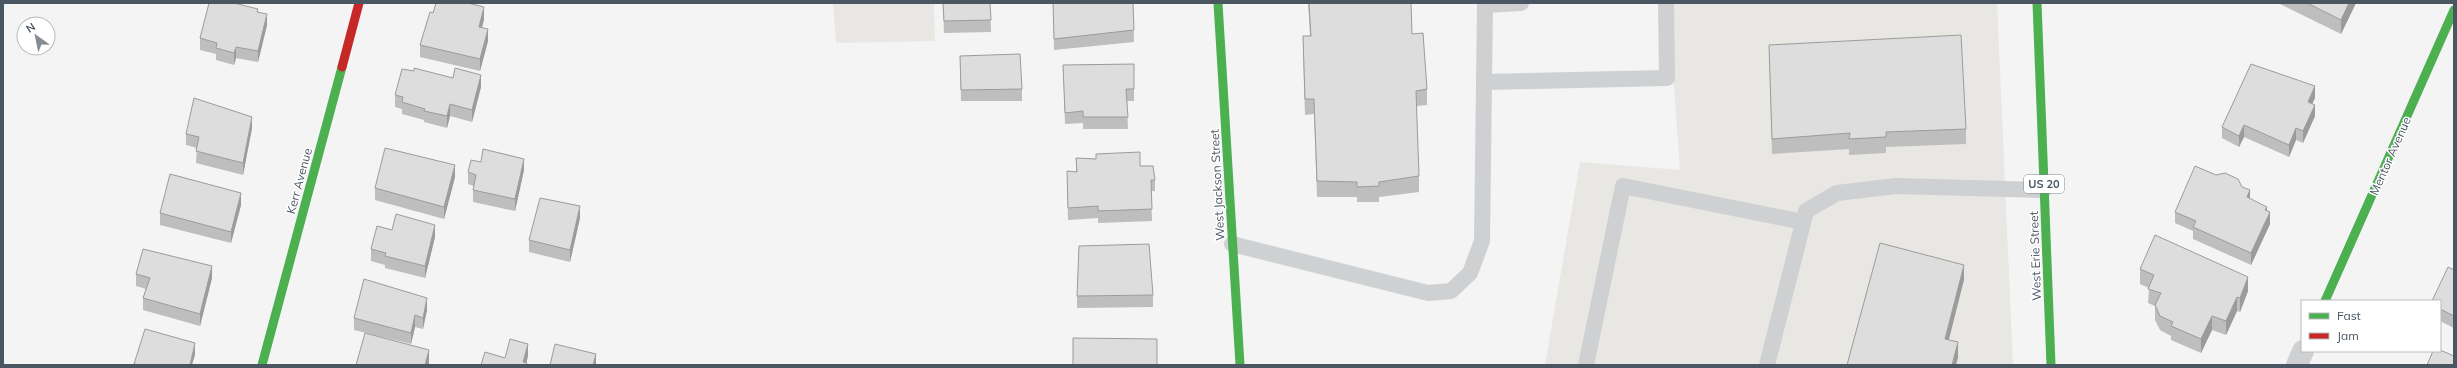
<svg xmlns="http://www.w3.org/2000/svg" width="2457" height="368" font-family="Mulish,sans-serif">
  <rect width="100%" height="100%" fill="#f4f4f4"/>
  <!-- commercial -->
  <g fill="#e8e7e3">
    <polygon points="833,3 934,3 935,41 836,43"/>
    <polygon points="1668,3 1997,3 2013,365 1545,365 1580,162 1680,170"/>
  </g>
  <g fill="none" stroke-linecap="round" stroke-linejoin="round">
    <!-- lane -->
    <g stroke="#ced0d2" stroke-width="16">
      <polyline points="1484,82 1485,5 1521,3"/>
      <polyline points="1232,244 1428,293 1451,291 1470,273 1482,241 1484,82 1667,78 1666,3"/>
      <polyline points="1586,365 1623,186 1803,222"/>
      <polyline points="1767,365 1806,211 1837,193 1896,186 2044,190"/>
    </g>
    <!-- street -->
    <polyline stroke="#ced0d2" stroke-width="22" points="2297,365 2303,351"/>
    <!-- fast -->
    <g stroke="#4caf50" stroke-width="9">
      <polyline points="1218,3 1240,365"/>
      <polyline points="2037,3 2051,365"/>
      <polyline points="2325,301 2454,10"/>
      <polyline points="262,365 342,67"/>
    </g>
    <!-- jam -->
    <polyline stroke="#c62828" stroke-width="9" points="342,67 359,3"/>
  </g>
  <!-- wall -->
  <g fill="#bebebf">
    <polygon points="943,3 990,3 991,32 944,33"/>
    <polygon points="1053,3 1133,3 1134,42 1054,50"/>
    <polygon points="1308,3 1411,3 1412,34 1427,89 1427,105 1416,106 1419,176 1419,192 1379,197 1379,202 1357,202 1357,197 1317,197 1314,114 1305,115 1303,52 1303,36 1310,36"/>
    <polygon points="2280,3 2356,3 2341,34 2280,4"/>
    <polygon points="258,12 267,25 258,62 236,58 234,65 216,60 216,54 200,50 200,38"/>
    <polygon points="433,13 484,19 482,28 488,41 480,71 420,57 420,45"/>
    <polygon points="1769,45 1966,129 1966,144 1886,147 1886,153 1849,155 1849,149 1772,154"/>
    <polygon points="960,56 1022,89 1022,101 961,101"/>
    <polygon points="1134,64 1134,101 1127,101 1128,129 1083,129 1083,123 1065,124 1063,65"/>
    <polygon points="481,87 472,122 450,116 447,128 424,122 424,120 402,114 402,109 395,107 395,95"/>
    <polygon points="2315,98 2312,103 2315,116 2303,143 2296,140 2289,157 2244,137 2239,147 2222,138 2222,127"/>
    <polygon points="252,128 243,175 196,163 197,148 186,145 186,134"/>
    <polygon points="1096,154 1140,166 1155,180 1155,191 1151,191 1152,221 1098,223 1098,218 1068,220 1067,171 1076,172 1076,158 1096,159"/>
    <polygon points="481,162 524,170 515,211 473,202 473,190 474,186 468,184 468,172"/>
    <polygon points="455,177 444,219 375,200 375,188"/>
    <polygon points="2250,199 2267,210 2270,224 2251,265 2193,239 2193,231 2175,223 2175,212"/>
    <polygon points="241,205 231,243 160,225 160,213"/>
    <polygon points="580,218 570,262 529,252 529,240"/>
    <polygon points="435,237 425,278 385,268 385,265 371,261 371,249"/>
    <polygon points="2140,269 2248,291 2240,312 2237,311 2226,335 2212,330 2201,353 2171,340 2171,336 2160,330 2155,320 2155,306 2148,303 2149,288 2140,284"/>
    <polygon points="2454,270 2454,328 2440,321 2440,301"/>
    <polygon points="136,274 212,278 200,326 143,310 143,298 146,289 136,286"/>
    <polygon points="1153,295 1153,307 1077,308 1077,296"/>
    <polygon points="427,310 423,329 415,327 411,344 354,330 354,318"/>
  </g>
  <!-- shaded-wall -->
  <g fill="#9b9b9b">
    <polygon points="2349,3 2356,3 2341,34 2341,20"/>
    <polygon points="484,7 484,19 479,39 479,27"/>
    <polygon points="267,14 267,25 258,62 258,51"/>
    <polygon points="488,29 488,41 480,71 480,59"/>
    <polygon points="236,47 236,58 234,65 234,53"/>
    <polygon points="481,75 481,87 472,122 472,110"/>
    <polygon points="2315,86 2315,98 2308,113 2308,102"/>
    <polygon points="450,104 450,116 447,128 447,116"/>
    <polygon points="2315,105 2315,116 2303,143 2303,131"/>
    <polygon points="252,117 252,128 243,175 243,163"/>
    <polygon points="2244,125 2244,137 2239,147 2239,136"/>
    <polygon points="2296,128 2296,140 2289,157 2289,145"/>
    <polygon points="524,159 524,170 515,211 515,199"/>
    <polygon points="455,165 455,177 444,219 444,207"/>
    <polygon points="2250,190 2250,202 2247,197"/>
    <polygon points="241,193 241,205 231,243 231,232"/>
    <polygon points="580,206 580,218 570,262 570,250"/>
    <polygon points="2267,207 2267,218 2270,212 2270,224 2251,265 2251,253 2265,210"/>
    <polygon points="435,225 435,237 425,278 425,266"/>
    <polygon points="1964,265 1964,280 1945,355 1945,339"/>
    <polygon points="212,266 212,278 200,326 200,314"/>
    <polygon points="2248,277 2248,291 2240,312 2240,298"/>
    <polygon points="2237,297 2237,311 2226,335 2226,321"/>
    <polygon points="427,298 427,310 423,329 423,318"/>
    <polygon points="415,315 415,327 411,344 411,333"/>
    <polygon points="2212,316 2212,330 2201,353 2201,339"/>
    <polygon points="1958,342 1958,358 1956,365 1952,365"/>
    <polygon points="195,343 195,355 192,365 190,365"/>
    <polygon points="528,344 528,356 526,365 523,362"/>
    <polygon points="429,350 429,365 425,365"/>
    <polygon points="596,354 596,365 593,365"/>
  </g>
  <!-- building -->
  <g fill="#ddddde" stroke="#9b9b9b">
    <polygon points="209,3 234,3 258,9 257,12 267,14 258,51 236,47 234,53 216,48 217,43 200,38"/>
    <polygon points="436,3 468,3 484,7 479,27 488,29 480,59 420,45 430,12 433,13"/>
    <polygon points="943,3 990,3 991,20 944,21"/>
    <polygon points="1053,3 1133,3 1134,30 1054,39"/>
    <polygon points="1309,3 1411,3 1412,34 1423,33 1427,89 1416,91 1419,176 1379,182 1379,186 1357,187 1357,182 1317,181 1314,99 1305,99 1303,36 1311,36"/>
    <polygon points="2307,3 2349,3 2341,20"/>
    <polygon points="1961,35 1966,129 1886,132 1886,137 1849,139 1850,133 1772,139 1769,45"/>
    <polygon points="1020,54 1022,89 961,90 960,56"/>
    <polygon points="1134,64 1134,89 1126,89 1128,117 1083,117 1083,111 1065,113 1063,65"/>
    <polygon points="2251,64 2315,86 2308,102 2315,105 2303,131 2296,128 2289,145 2244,125 2239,136 2222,127"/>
    <polygon points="414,68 453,78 455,68 481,75 472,110 450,104 447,116 424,111 425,109 402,102 403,97 395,95 402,69 414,71"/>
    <polygon points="194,98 252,117 243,163 196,151 199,137 186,134"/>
    <polygon points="385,148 455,165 444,207 375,188"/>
    <polygon points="483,149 524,159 515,199 473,190 476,175 468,172 471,160 481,162"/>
    <polygon points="1140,152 1140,166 1153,166 1155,180 1151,180 1152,209 1098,211 1098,206 1068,208 1067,171 1077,172 1076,158 1096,159 1096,154"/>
    <polygon points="2195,166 2216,175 2225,173 2238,179 2242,187 2250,190 2247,197 2267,207 2265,210 2270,212 2251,253 2193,227 2196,221 2175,212"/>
    <polygon points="170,174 241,193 231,232 160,213"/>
    <polygon points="540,198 580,206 570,250 529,240"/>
    <polygon points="396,214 435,225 425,266 385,256 386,253 371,249 377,226 392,230"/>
    <polygon points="2155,235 2248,277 2240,298 2237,297 2226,321 2212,316 2201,339 2171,326 2173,322 2160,316 2155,305 2161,293 2148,289 2154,275 2140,269"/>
    <polygon points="1880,243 1964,265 1945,339 1958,342 1952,365 1847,365"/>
    <polygon points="1149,244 1153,295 1077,296 1079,246"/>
    <polygon points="143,249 212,266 200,314 143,298 150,278 136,274"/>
    <polygon points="2448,267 2454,270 2454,316 2440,309 2440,301 2432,301"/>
    <polygon points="364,279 427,298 423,318 415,315 411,333 354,318"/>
    <polygon points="145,329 195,343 190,365 139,365 134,364"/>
    <polygon points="365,333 429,350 425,365 356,365"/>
    <polygon points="1073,338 1157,339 1157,365 1073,365"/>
    <polygon points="510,339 528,344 523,362 527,363 526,365 481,365 485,352 505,358"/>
    <polygon points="555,344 596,354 593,365 550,365"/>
    <polygon points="2440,350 2454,356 2454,365 2427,365 2433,351 2440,351"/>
  </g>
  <g text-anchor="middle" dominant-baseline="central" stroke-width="3" stroke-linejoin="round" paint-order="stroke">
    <!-- shield labels -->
    <rect fill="#fff" stroke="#808990" stroke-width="1" x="2024" y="175" width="40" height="18" rx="3"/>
    <g font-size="11" font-weight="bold" fill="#4a5661">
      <text x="2044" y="184">US 20</text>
    </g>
    <!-- street labels -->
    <g font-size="12" fill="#4a5661" stroke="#fff">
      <text transform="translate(2390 156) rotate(-66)">Mentor Avenue</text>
      <text transform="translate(299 181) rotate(-75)">Kerr Avenue</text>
      <text transform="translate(1217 185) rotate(-93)">West Jackson Street</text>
      <text transform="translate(2035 256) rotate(-92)">West Erie Street</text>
    </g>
  </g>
  <!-- border -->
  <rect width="2457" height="368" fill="none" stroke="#4a5661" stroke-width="8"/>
  <!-- legend -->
  <rect x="2301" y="300" width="140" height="52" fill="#ffffff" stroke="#b7bbc0"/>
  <rect x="2309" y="313" width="20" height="6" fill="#4caf50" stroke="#b7bbc0"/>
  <text x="2337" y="320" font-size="12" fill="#4a5661">Fast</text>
  <rect x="2309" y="333" width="20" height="6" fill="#c62828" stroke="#b7bbc0"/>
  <text x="2337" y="340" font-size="12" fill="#4a5661">Jam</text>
  <!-- north arrow -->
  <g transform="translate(36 36) rotate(327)"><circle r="19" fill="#ffffff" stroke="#b7bbc0"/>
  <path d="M0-3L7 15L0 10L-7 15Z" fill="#868d94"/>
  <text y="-6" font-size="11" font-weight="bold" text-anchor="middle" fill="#4a5661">N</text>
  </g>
</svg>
